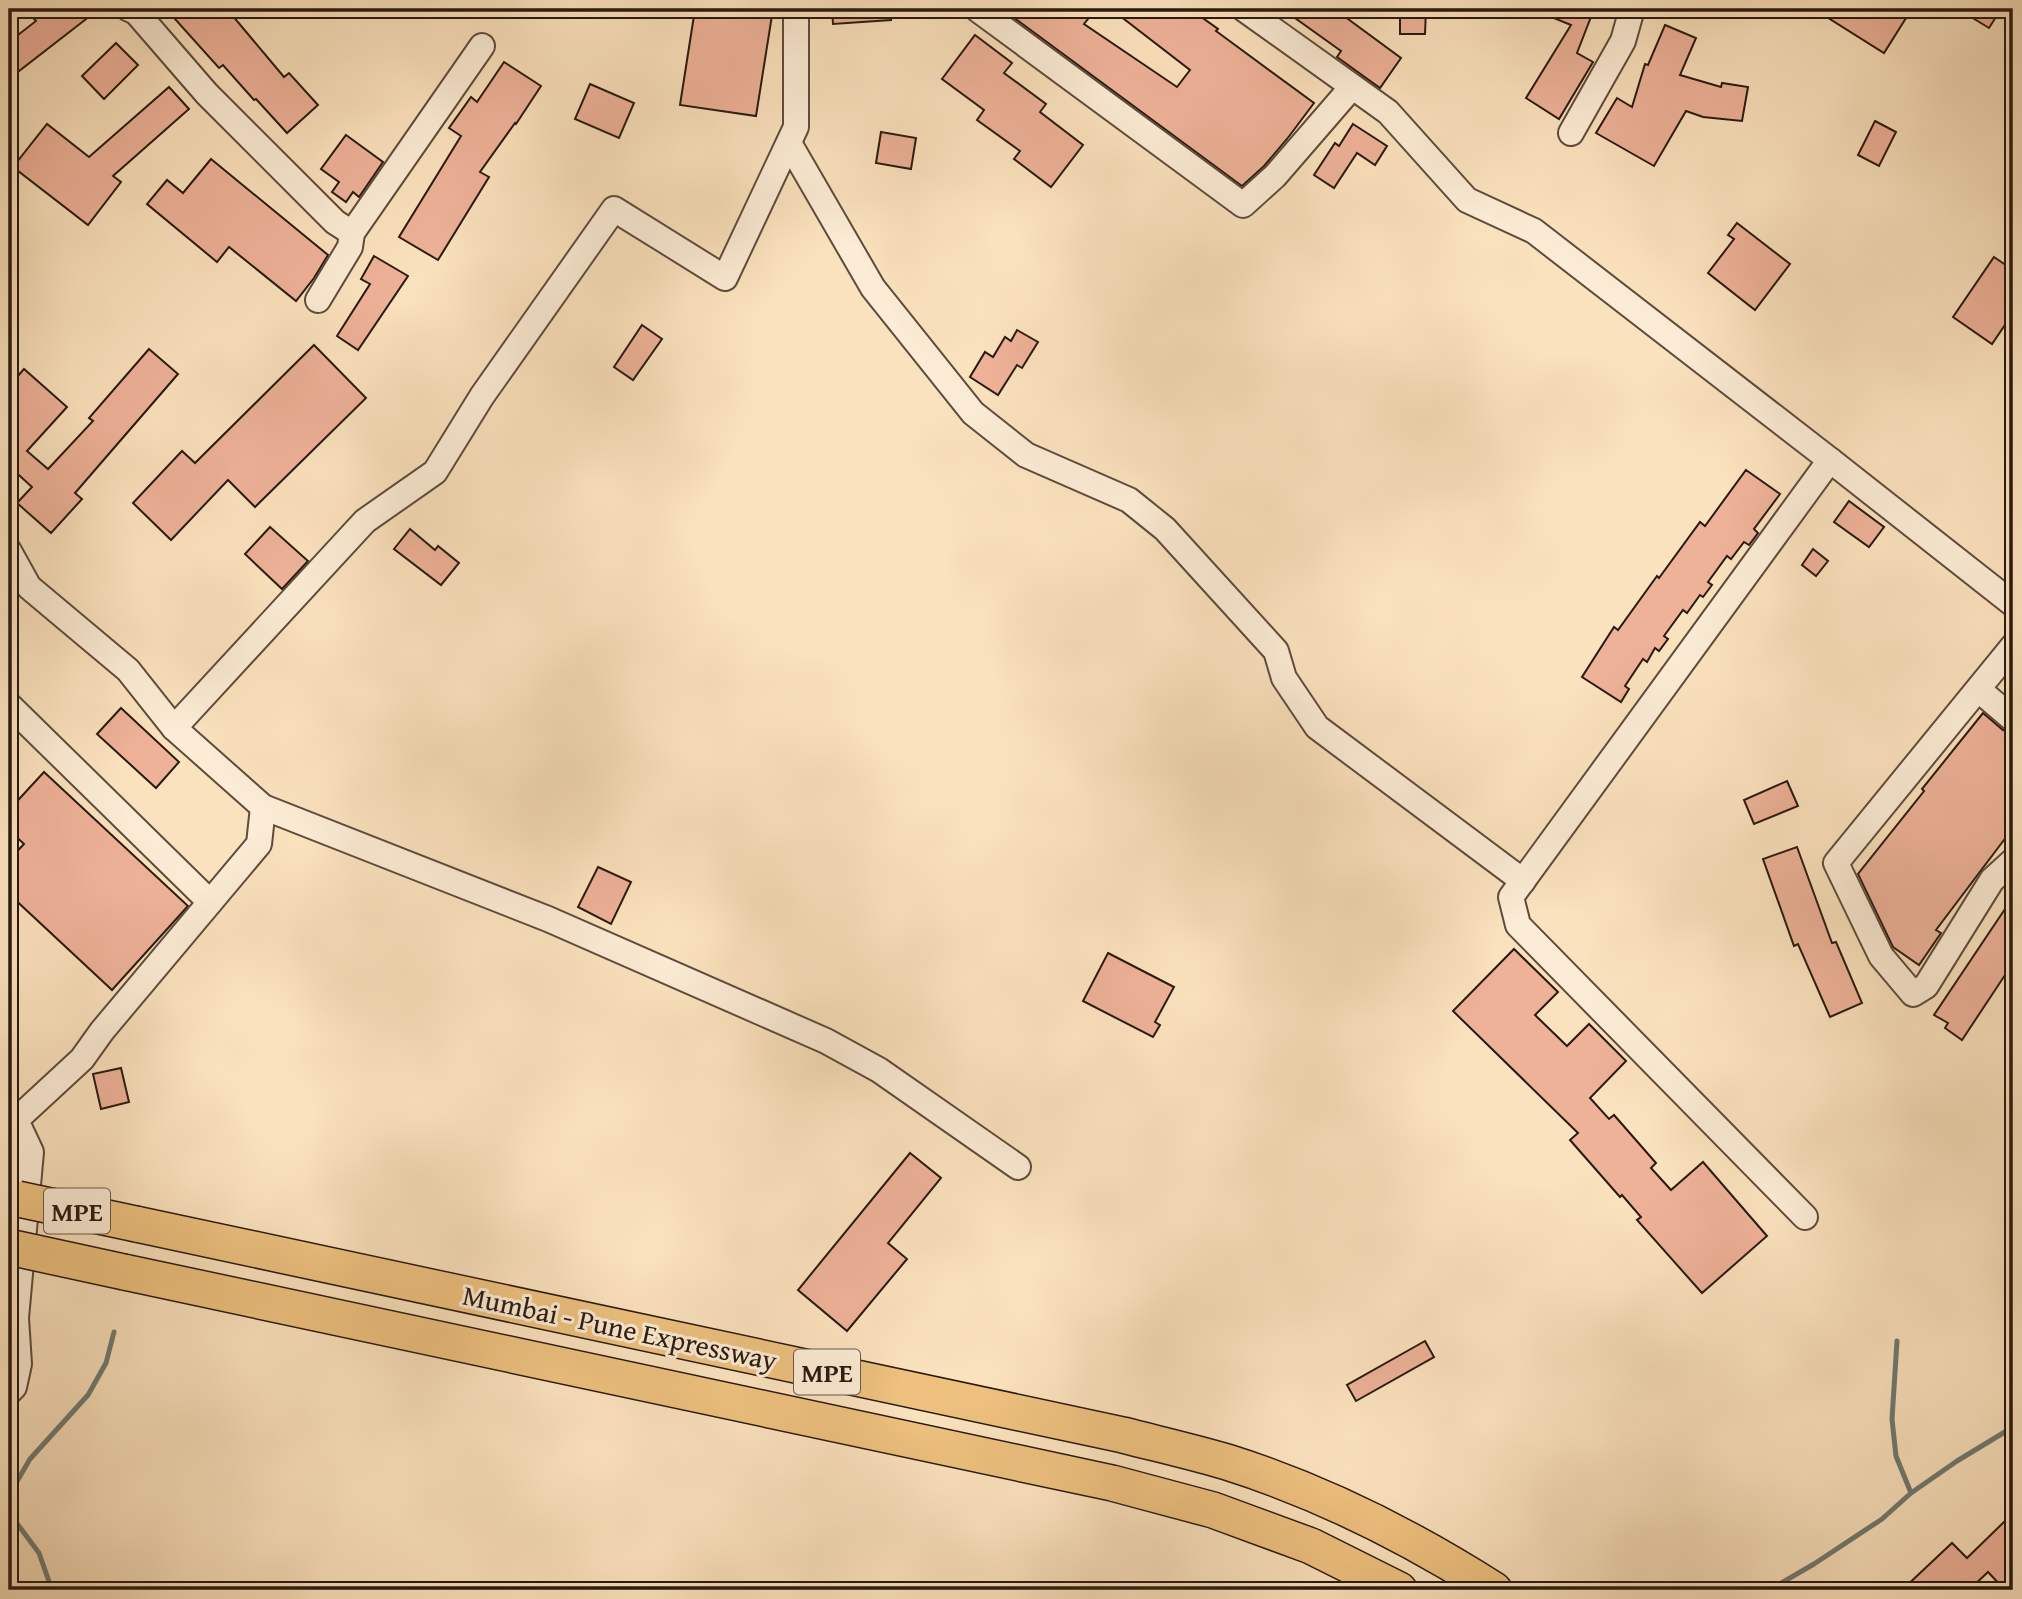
<svg xmlns="http://www.w3.org/2000/svg" width="2022" height="1599" font-family="'Gentium Book Plus',serif">
  <rect width="100%" height="100%" fill="#fbe2be"/>
  <filter id="stains"><feTurbulence type="fractalNoise" baseFrequency=".00286" numOctaves="4"/><feColorMatrix values="0 0 0 0 .2 0 0 0 0 .09 0 0 0 0 .02 0 0 0 .5 -.17"/></filter>
  <radialGradient id="worn" r=".72"><stop offset=".6" stop-color="#630" stop-opacity="0"/><stop offset="1" stop-color="#630" stop-opacity=".3"/></radialGradient>
  <g fill="none" stroke-linecap="round" stroke-linejoin="round">
    <!-- stream -->
    <g stroke="#707b73" stroke-width="5">
      <polyline points="1897,1341 1892,1419 1896,1456 1911,1493"/>
      <polyline points="52,1590 39,1553 13,1518 12,1490 30,1459 88,1395 106,1363 114,1332"/>
      <polyline points="1769,1590 1814,1564 1882,1519 1911,1493 1957,1461 2013,1427"/>
    </g>
  </g>
  <!-- building -->
  <g fill="#eeb299" stroke="#29190f" stroke-width="2">
    <polygon points="25,9 99,9 19,71 9,59 9,42 36,21"/>
    <polygon points="166,9 227,9 284,77 289,73 318,105 287,133 256,99 254,100 223,65 219,68"/>
    <polygon points="695,9 773,9 756,116 680,105"/>
    <polygon points="832,9 891,9 891,20 833,24"/>
    <polygon points="1002,9 1096,9 1084,24 1177,87 1190,70 1111,9 1190,9 1218,29 1216,31 1314,103 1287,139 1264,166 1242,186"/>
    <polygon points="1302,9 1350,9 1344,16 1401,58 1380,88 1337,57 1341,51 1295,18"/>
    <polygon points="1400,9 1426,9 1425,34 1400,34"/>
    <polygon points="1532,9 1594,9 1577,53 1593,62 1559,119 1526,98 1571,25"/>
    <polygon points="1814,9 1892,9 1906,18 1884,53"/>
    <polygon points="1958,9 2001,9 1989,28"/>
    <polygon points="1665,25 1696,38 1680,75 1721,87 1722,83 1748,87 1742,121 1703,117 1686,111 1654,166 1596,133 1617,98 1632,107 1645,64 1648,65"/>
    <polygon points="975,35 1012,63 1004,73 1046,104 1040,112 1083,145 1051,187 1014,159 1020,151 977,120 984,110 942,79"/>
    <polygon points="116,43 138,65 104,99 82,76"/>
    <polygon points="504,62 541,86 516,124 515,123 480,172 489,177 438,260 399,237 461,136 449,128 471,97 477,102"/>
    <polygon points="590,84 634,103 619,138 575,119"/>
    <polygon points="169,87 189,109 113,176 121,182 88,225 13,167 47,124 89,157"/>
    <polygon points="1875,121 1896,132 1879,166 1858,155"/>
    <polygon points="1353,124 1387,146 1375,165 1357,153 1334,188 1314,175 1335,143 1339,146"/>
    <polygon points="881,132 916,138 911,169 876,163"/>
    <polygon points="346,135 383,162 359,197 353,192 346,202 332,192 339,182 321,169"/>
    <polygon points="211,159 328,255 314,278 296,301 229,247 217,262 147,204 167,180 183,193"/>
    <polygon points="1737,223 1790,264 1755,310 1708,273 1734,239 1728,235"/>
    <polygon points="374,256 408,276 358,350 337,336 370,284 361,279"/>
    <polygon points="1994,257 2013,270 2013,313 1992,344 1953,317"/>
    <polygon points="642,325 662,339 633,380 614,367"/>
    <polygon points="1017,330 1038,342 1022,368 1017,365 998,395 970,377 985,352 993,357 1005,337 1011,341"/>
    <polygon points="314,345 366,398 255,507 228,480 171,540 133,503 182,451 195,463"/>
    <polygon points="149,349 178,374 75,493 82,499 51,533 17,503 32,487 9,466 9,386 24,369 67,407 27,451 48,469 93,421 89,418"/>
    <polygon points="1746,470 1780,494 1754,529 1758,533 1749,545 1744,542 1731,559 1727,556 1708,582 1712,585 1703,597 1700,595 1687,613 1683,610 1664,636 1668,639 1659,651 1655,648 1647,662 1643,659 1625,686 1629,689 1621,702 1582,677 1614,627 1618,630 1657,576 1659,578 1700,522 1705,526"/>
    <polygon points="1849,501 1884,527 1869,547 1834,522"/>
    <polygon points="270,527 308,561 282,589 245,554"/>
    <polygon points="410,529 435,550 438,546 459,563 441,585 394,549"/>
    <polygon points="1813,549 1828,561 1816,576 1802,565"/>
    <polygon points="121,708 179,762 156,788 97,734"/>
    <polygon points="1983,713 2003,730 2013,733 2013,828 1936,930 1941,933 1919,965 1893,947 1858,874 1924,791 1922,789"/>
    <polygon points="44,772 188,906 112,990 9,894 9,860 24,844 9,830 9,810"/>
    <polygon points="1787,781 1798,806 1754,824 1744,800"/>
    <polygon points="1797,847 1832,943 1836,942 1862,1003 1830,1017 1798,944 1794,946 1763,859"/>
    <polygon points="598,867 631,882 611,924 578,907"/>
    <polygon points="2013,897 2013,963 1962,1040 1945,1028 1948,1023 1934,1015"/>
    <polygon points="1514,949 1558,992 1535,1015 1567,1046 1589,1024 1626,1061 1590,1098 1609,1119 1614,1115 1656,1163 1651,1168 1671,1190 1703,1162 1767,1236 1702,1293 1637,1220 1641,1217 1622,1195 1620,1197 1570,1140 1578,1133 1453,1011"/>
    <polygon points="1108,953 1174,987 1155,1022 1160,1025 1153,1037 1083,1001"/>
    <polygon points="121,1068 129,1102 101,1109 93,1074"/>
    <polygon points="910,1153 941,1178 888,1243 907,1259 847,1331 798,1290"/>
    <polygon points="1425,1341 1434,1357 1356,1401 1347,1385"/>
    <polygon points="2006,1520 2013,1528 2013,1580 2004,1589 1988,1572 1969,1590 1902,1590 1952,1543 1967,1558"/>
  </g>
  <g fill="none" stroke-linecap="round" stroke-linejoin="round">
    <!-- minor casing -->
    <g stroke="#5e4b3b" stroke-width="28">
      <g id="minor">
        <polyline points="129,9 136,12 207,94 335,222 352,233"/>
        <polyline points="977,9 1243,205 1275,176 1352,87"/>
        <polyline points="1244,9 1388,112 1467,200 1534,231 1830,460 1511,897 1518,925 1805,1217"/>
        <polyline points="1571,133 1623,41 1632,9"/>
        <polyline points="789,143 873,288 973,413 1026,455 1129,500 1165,529 1276,651 1284,678 1317,727 1523,881"/>
        <polyline points="318,300 350,247 352,233 482,46"/>
        <polyline points="1830,460 2013,604"/>
        <polyline points="9,551 29,587 128,670 174,728 263,807 259,844 102,1031 82,1059 16,1120 31,1152 16,1318 19,1364 14,1387 9,1392"/>
        <polyline points="2013,646 1836,863 1881,956 1913,994 1926,986 1992,880 2013,861"/>
        <polyline points="1979,690 2013,719"/>
        <polyline points="9,705 210,902"/>
        <polyline points="174,728 365,521 435,472 482,396 614,209 725,278 796,127 796,9"/>
        <polyline points="263,807 548,919 826,1041 879,1070 1018,1167"/>
      </g>
    </g>
    <!-- highway casing -->
    <g stroke="#29190f" stroke-width="38">
      <g id="highway">
        <path d="M136,1224L1123,1435C1158,1444 1193,1452 1227,1462C1322,1492 1411,1537 1494,1590"/>
        <polyline points="124,1272 1112,1483 1213,1510 1311,1546 1399,1590"/>
      </g>
    </g>
    <!-- minor -->
    <use href="#minor" stroke="#fcecd5" stroke-width="24"/>
    <!-- highway -->
    <use href="#highway" stroke="#eec17f" stroke-width="35"/>
    <!-- highway-bridge casing -->
    <g stroke="#29190f" stroke-width="38" stroke-linecap="butt">
      <g id="highway-bridge">
        <polyline points="18,1199 136,1224"/>
        <polyline points="9,1247 124,1272"/>
      </g>
    </g>
    <!-- highway-bridge -->
    <use href="#highway-bridge" stroke="#eec17f" stroke-width="35"/>
  </g>
  <g text-anchor="middle" dominant-baseline="central" stroke-width="6" stroke-linejoin="round" paint-order="stroke">
    <!-- shield labels -->
    <g fill="#fcecd5" stroke="#68584a" stroke-width="2">
      <rect x="44" y="1188.5" width="66" height="45" rx="5"/>
      <rect x="794" y="1349.5" width="66" height="45" rx="5"/>
    </g>
    <g font-size="26" font-weight="bold" fill="#29190f">
      <text x="77" y="1211">MPE</text>
      <text x="827" y="1372">MPE</text>
    </g>
    <!-- street labels -->
    <g font-size="28" fill="#29190f" stroke="#fcecd5">
      <text transform="translate(620 1327) rotate(12)">Mumbai - Pune Expressway</text>
    </g>
  </g>
  <!-- margin -->
  <rect width="2022" height="1599" fill="none" stroke="#fbe2be" stroke-width="35"/>
  <rect x="10" y="10" width="2001" height="1578" fill="none" stroke="#29190f" stroke-width="3.5"/>
  <rect x="18" y="18" width="1987" height="1564" fill="none" stroke="#29190f" stroke-width="2"/>
  <rect width="100%" height="100%" filter="url(#stains)"/>
  <rect width="100%" height="100%" fill="url(#worn)"/>
</svg>
